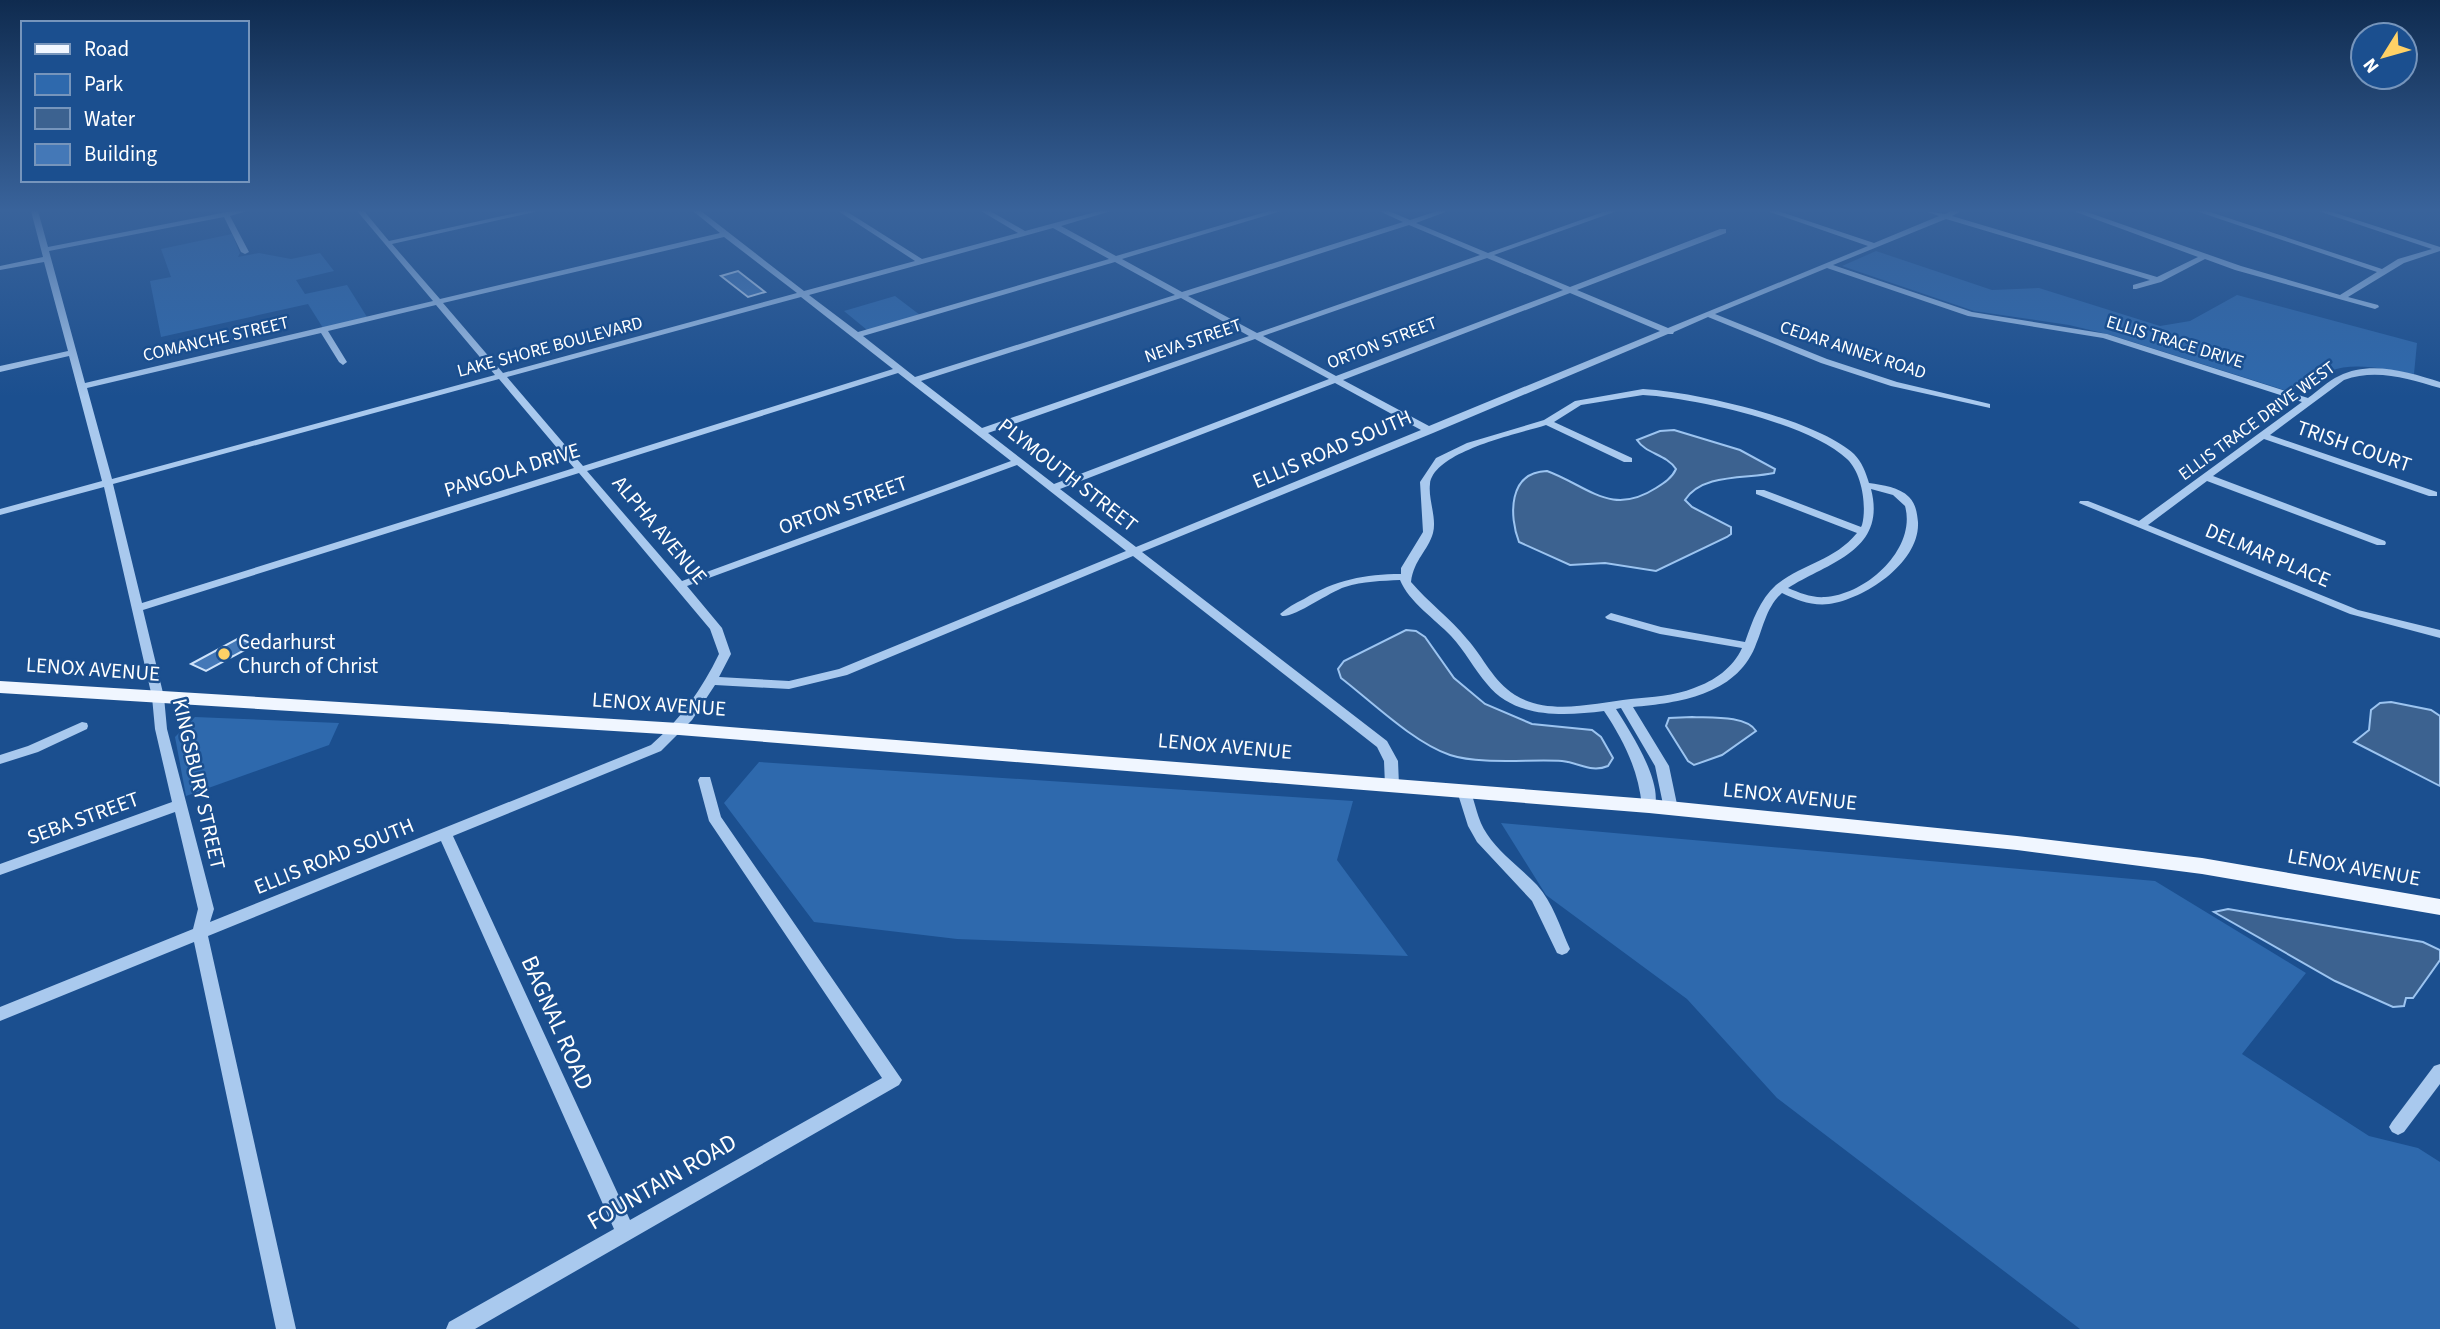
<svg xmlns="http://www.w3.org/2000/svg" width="2440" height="1329" font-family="'Source Sans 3',sans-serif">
  <rect width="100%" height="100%" fill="#1b4f8f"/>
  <!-- green -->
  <g fill="#2e69ad">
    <polygon points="232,234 240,253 238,257 259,253 291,259 320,253 334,271 296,280 305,294 347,285 367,317 323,328 308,304 161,337 150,281 171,277 161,249"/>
    <path d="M1876,251L1992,290L2039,288L2160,326L2190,321L2237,295L2417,343L2414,374C2388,370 2355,361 2330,371C2314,377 2302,390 2284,390L2111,335L2069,325L1974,311L1842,266Z"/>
    <polygon points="895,296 920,315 867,330 844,311"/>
    <polygon points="195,717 339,723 329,745 186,796 175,737"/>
    <polygon points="759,762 1353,801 1337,860 1408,956 957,939 814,922 724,803"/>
    <polygon points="1501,823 2155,881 2306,973 2242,1054 2369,1136 2418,1148 2440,1162 2440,1329 2080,1329 1777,1098 1687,999 1546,895"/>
  </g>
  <!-- water -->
  <g fill="#3c6290" stroke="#9cc4f0" stroke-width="2">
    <path d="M1674,430L1740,450L1775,469L1774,473C1747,479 1702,473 1685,500L1692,507L1731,527V534L1727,537L1656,571L1605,563L1570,565L1519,542C1509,516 1508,472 1547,471C1588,486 1611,517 1656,488C1664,483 1672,478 1676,469C1666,454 1646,454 1637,440L1660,431Z"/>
    <path d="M1406,630L1416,631L1425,637L1454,678L1485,704L1532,724L1592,730L1601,737L1613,758L1608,766C1591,773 1580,763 1562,761C1530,759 1481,765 1450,755C1414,743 1372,702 1341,678L1338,669L1344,661Z"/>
    <polygon points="2391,702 2431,710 2440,716 2440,786 2354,742 2369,730 2371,710 2380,703"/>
    <path d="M1692,717C1709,718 1746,715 1756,731L1722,755L1694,765L1688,761L1666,726L1669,718Z"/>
    <polygon points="2228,909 2423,942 2440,950 2440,960 2413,998 2406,998 2404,1006 2393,1007 2335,981 2214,912"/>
  </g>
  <!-- building -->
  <g fill="#4478b7" stroke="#cfe3fa" stroke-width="2">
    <polygon points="738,271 765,292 748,297 721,276"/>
    <polygon points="239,638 254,645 206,671 191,664"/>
  </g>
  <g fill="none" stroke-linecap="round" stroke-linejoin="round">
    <!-- minor -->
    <g fill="#a9c9ee" fill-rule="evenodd">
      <path d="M31,211H38L48,247L232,211H247L230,216L249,252L245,254L241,252L224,217L49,251L85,383L433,301L357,211H364L389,241L525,211H539L392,244L440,299L720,233L693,211H701L804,291L915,261L838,211H846L922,259L1018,233L981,211H990L1025,231L1099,211H1111L1061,226L1116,256L1269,211H1281L1122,259L1182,292L1403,222L1379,211H1389L1410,220L1437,211H1448L1416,223L1488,253L1606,211H1617L1494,255L1570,287L1720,229H1726V233L1577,290L1668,328L1868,246L1767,211H1778L1874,243L1939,216L1925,211L1945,214L1951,211H1961L1952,216L2157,277L2198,257L2073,211H2084L2241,266L2340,295L2377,272L2196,211H2207L2382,269L2398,259L2432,249L2318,211H2329L2440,247V251L2404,263L2348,297L2378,305L2379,307L2375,309L2235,270L2205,259L2161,282L2136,289H2133V285L2150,280L1946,219L1833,265L1972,312L2107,334L2308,398C2318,391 2328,381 2339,376C2370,360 2409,372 2440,382V388C2408,379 2377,368 2344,380L2270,435L2437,492V496H2429L2264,439L2213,476L2385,541L2386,543L2385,545H2377L2207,481L2148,525L2358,610L2440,630V638L2350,614L2079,503L2080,501H2088L2139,521L2302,402L2103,338L1968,316L1827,268L1715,314L1827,359L1897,382L1990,404V408L1891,386L1821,363L1708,317L1674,332L1673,334H1668L1433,433L1142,552L1387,741L1398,761L1399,785L1397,788H1387L1385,785L1384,761L1377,747L1133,556L847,675L789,689L715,685L692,720L661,751L453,836L630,1220L882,1078L709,821L698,780L700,777H710L721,817L902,1080L899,1085L475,1329H446L449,1322L614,1229L441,841L208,936L296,1329H276L194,942L0,1021V1007L193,929L198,909L175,812L0,875V864L172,802L155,729L152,697L104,487L0,515V509L102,481L69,356L0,372V366L68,351L44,262L0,270V266L43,257ZM1409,225L1480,255L1257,333L1188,296ZM1053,228L1109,259L858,332L809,295ZM724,237L797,293L503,373L443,303ZM1487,258L1563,290L1336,376L1263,336ZM1115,262L1175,295L915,377L863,336ZM1570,293L1660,331L1429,426L1343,380ZM801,297L893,369L583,466L507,377ZM1181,298L1249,336L982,428L921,381ZM436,305L495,375L112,479L87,388L321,333L339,362L343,365L347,362L328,331ZM1255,339L1329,379L1054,484L988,433ZM898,373L1011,461L682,581L587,471ZM499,379L574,468L142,603L113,484ZM1335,383L1421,430L1136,547L1060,489ZM1017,465L1126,551L839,669L789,681L719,677L731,654L722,628L687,586ZM579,473L710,629L719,654C702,689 681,719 651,745L210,922L214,909L167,729L164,697L143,610Z"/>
      <path d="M1643,389C1696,392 1815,419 1854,454C1862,462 1866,473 1869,483C1883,485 1899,487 1909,497C1916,504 1917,513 1918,522C1920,563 1864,599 1829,604C1812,606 1796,600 1782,593C1766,607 1763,629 1755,647C1735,695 1679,703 1633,707L1669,766L1678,809L1676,812H1666L1664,809L1655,766L1621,708L1616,709C1630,731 1664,783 1654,809H1644L1642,806C1638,769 1624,741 1604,711C1564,716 1515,719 1487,684C1474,669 1465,651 1451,636C1435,619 1409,602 1400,580C1382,581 1363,581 1345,587C1329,592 1294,618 1282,616L1280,614C1287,608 1295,603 1304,599C1335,580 1365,574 1401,574V568L1423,532L1420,482L1436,458L1467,443L1544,420L1575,401ZM1643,395C1695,398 1809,423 1847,459C1862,473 1867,506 1862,525L1861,527L1764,490H1756V494L1857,533C1834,561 1802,564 1776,585C1760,599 1752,622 1745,642L1661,627L1611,613L1605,617L1607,619L1660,634L1742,648C1733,668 1714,681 1694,688C1674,696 1652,697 1631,699C1594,703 1549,716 1515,695C1493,681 1484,658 1467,639C1450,618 1428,602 1411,582C1414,559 1428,551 1433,533C1437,518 1428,499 1430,484C1434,451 1518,434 1546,425L1624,462H1632V458L1554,422L1581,405ZM1871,489L1893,495L1905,506C1917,549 1866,595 1825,597C1812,598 1800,593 1788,588C1829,562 1887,551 1871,489Z"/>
      <polygon points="82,722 87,723 88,726 87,729 38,752 0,764 0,755 28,746"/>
      <path d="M1464,786L1469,788C1476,803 1477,820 1487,834C1500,854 1521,868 1537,885C1553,903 1560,927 1570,949L1567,953L1562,955L1557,953L1532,901L1477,842L1468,826L1457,791L1459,788Z"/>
      <polygon points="2440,1064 2440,1084 2404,1132 2398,1135 2392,1132 2389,1127 2392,1122 2434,1066"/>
    </g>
    <!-- major -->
    <polygon fill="#f0f6ff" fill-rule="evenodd" points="0,681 679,723 1649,799 2017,836 2202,858 2440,899 2440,915 2202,874 2017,850 1649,813 679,735 0,693"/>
  </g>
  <!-- sky -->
  <linearGradient id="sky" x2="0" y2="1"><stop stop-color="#0f2b4f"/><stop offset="0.53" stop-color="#39639b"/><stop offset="1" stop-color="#39639b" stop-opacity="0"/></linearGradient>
  <rect width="2440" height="397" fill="url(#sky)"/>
  <!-- markers -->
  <circle fill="#ffd166" stroke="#1b4f8f" stroke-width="2.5" cx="224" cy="654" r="7"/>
  <g text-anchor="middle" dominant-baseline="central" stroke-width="5" stroke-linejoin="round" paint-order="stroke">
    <!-- far-street labels -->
    <g font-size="18" fill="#fff" stroke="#1b4f8f">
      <text transform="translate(216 339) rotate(-13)">COMANCHE STREET</text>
      <text transform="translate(1193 341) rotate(-19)">NEVA STREET</text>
      <text transform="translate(2175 342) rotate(17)">ELLIS TRACE DRIVE</text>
      <text transform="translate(1382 343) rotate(-21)">ORTON STREET</text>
      <text transform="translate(550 347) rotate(-15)">LAKE SHORE BOULEVARD</text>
      <text transform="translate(1853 350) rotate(18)">CEDAR ANNEX ROAD</text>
      <text transform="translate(2257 421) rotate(-36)">ELLIS TRACE DRIVE WEST</text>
    </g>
    <!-- street labels -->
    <g font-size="21" fill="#fff" stroke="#1b4f8f">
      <text transform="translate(2354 446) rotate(19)">TRISH COURT</text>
      <text transform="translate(1332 449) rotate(-23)">ELLIS ROAD SOUTH</text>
      <text transform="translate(512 470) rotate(-17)">PANGOLA DRIVE</text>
      <text transform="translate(1068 475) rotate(38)">PLYMOUTH STREET</text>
      <text transform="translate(843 505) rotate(-20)">ORTON STREET</text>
      <text transform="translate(660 530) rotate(50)">ALPHA AVENUE</text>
      <text transform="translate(2268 555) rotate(23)">DELMAR PLACE</text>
      <text transform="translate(93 669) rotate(4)">LENOX AVENUE</text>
      <text transform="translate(659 704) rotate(4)">LENOX AVENUE</text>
      <text transform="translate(1225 746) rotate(5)">LENOX AVENUE</text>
      <text transform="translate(199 784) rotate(77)">KINGSBURY STREET</text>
      <text transform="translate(1790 796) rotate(6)">LENOX AVENUE</text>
      <text transform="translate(83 818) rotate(-20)">SEBA STREET</text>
      <text transform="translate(334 856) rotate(-22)">ELLIS ROAD SOUTH</text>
      <text transform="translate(2354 867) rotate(10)">LENOX AVENUE</text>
    </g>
    <!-- poi labels -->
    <g font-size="21" fill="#fff" stroke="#1b4f8f" text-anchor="start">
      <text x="238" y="642">Cedarhurst<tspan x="238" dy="24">Church of Christ</tspan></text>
    </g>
    <!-- near-street labels -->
    <g font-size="24" fill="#fff" stroke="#1b4f8f">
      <text transform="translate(557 1023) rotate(66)">BAGNAL ROAD</text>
      <text transform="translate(662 1182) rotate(-30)">FOUNTAIN ROAD</text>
    </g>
  </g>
  <!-- legend -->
  <rect x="21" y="21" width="228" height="161" fill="#1b4f8f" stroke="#7695bc" stroke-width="2"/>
  <rect x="35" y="44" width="35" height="10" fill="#f0f6ff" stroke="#7695bc" stroke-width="2"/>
  <text x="84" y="56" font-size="21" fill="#ffffff">Road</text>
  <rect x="35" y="74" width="35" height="21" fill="#2e69ad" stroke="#7695bc" stroke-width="2"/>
  <text x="84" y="91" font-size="21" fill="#ffffff">Park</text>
  <rect x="35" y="108" width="35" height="21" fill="#3c6290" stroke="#7695bc" stroke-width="2"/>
  <text x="84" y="126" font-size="21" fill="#ffffff">Water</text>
  <rect x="35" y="144" width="35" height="21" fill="#4478b7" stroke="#7695bc" stroke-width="2"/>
  <text x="84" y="161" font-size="21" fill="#ffffff">Building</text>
  <!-- north arrow -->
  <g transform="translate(2384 56) rotate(233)"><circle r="33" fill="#1b4f8f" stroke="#7695bc" stroke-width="2"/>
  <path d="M0-5L12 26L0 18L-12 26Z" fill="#ffd166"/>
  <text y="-10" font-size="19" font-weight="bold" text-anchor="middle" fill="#ffffff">N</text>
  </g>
</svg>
